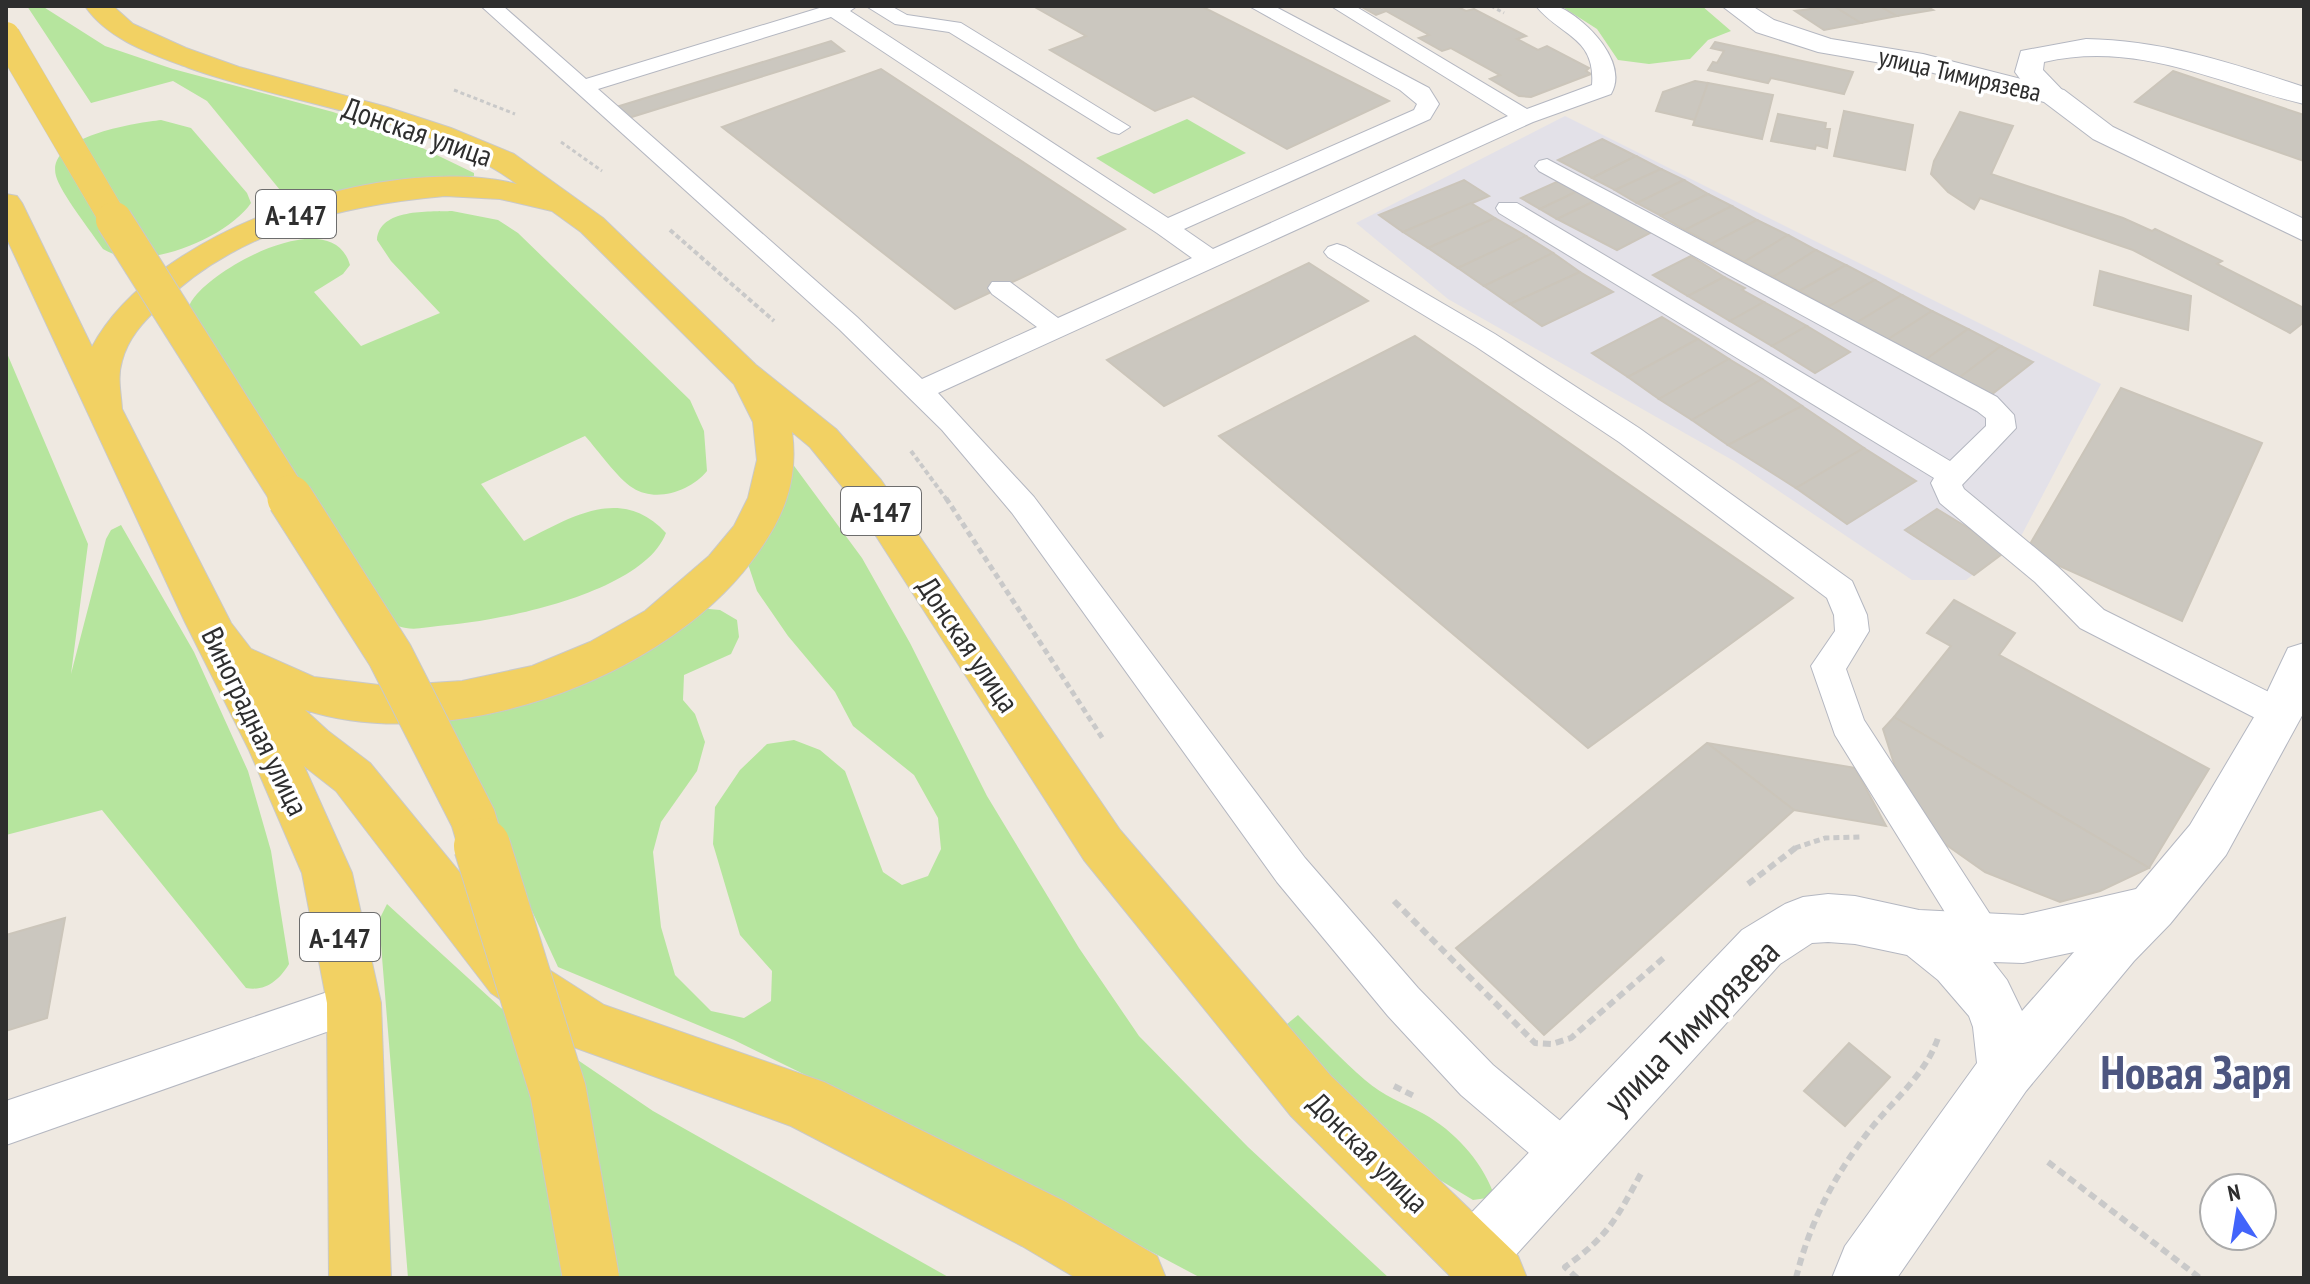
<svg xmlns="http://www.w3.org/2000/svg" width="2310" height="1284" font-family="'PT Sans Narrow',sans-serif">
  <rect width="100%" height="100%" fill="#efe9e1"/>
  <!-- industrial -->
  <polygon fill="#e3e1e8" points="1565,116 2101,384 2019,540 1966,580 1912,580 1734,461 1448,299 1356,223"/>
  <!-- green -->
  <g fill="#b6e59e">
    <polygon points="27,6 42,6 105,46 173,69 333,112 387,131 474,173 474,176 378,184 310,196 293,194 280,190 207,101 173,81 91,103"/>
    <polygon points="1561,6 1702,6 1731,31 1708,40 1690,59 1649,64 1618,60 1597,29"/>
    <polygon points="1187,119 1246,153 1154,194 1096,158"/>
    <path d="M161,120L191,128L247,193L251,203C227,238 142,274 103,249C92,233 60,192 56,176C45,136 136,123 161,120Z"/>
    <path d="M452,211L498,220L518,233L690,400L704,431L707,471C691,491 656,503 633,488C617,478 598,450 585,436L481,484L524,541C572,517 621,485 666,533C643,594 496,622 438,626C428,627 416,630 406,628C399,627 390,623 383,620L185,317C187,312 189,304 193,299C216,266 332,203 350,265L343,274L314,292L361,346L440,313L391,261L377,240C379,208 429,212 452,211Z"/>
    <path d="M6,351L88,544L71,674L106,539L111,530L121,525L194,652L248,771L271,851L289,964C280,979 266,992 246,988L102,810L6,835Z"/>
    <polygon points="789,459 862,558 910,643 987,796 1079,948 1139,1036 1248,1147 1389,1278 1201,1278 961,1151 734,1040 558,967 437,706 699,608 720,610 737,620 739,637 731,654 684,675 683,700 695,714 705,742 697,771 661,822 653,852 661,927 675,975 711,1011 744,1018 771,1001 772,971 740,935 713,844 715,807 740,770 767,744 794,740 820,750 845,771 883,872 902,885 928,876 941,849 938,818 914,775 853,726 835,692 788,636 757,591 745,555"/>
    <polygon points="387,904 501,1008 653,1111 950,1278 408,1278 379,920"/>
    <path d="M1298,1015C1320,1037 1342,1060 1365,1080C1383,1096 1404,1103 1424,1114C1454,1131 1481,1160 1493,1192L1487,1198L1473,1200L1430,1174L1281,1029Z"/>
  </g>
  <!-- building -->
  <g fill="#cbc7bf" stroke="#cbc5ba" stroke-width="2">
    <polygon points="1033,6 1201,6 1389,101 1287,149 1193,96 1155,111 1050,50 1086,36"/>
    <polygon points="1360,6 1456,6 1466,11 1474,9 1526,36 1517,39 1538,50 1547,46 1589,68 1586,71 1591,74 1531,97 1519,96 1490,79 1500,75 1451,48 1442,51 1419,38 1429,35 1386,11 1376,15"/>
    <polygon points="1834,6 1861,23 1824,30 1795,11"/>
    <polygon points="1834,6 1880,6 1897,16 1861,23"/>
    <polygon points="1880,6 1926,6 1933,10 1897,16"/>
    <polygon points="831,41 844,51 625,119 613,108"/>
    <polygon points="1715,42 1853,72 1844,94 1771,78 1768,83 1708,70 1713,62 1717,63 1724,51 1711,48"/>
    <polygon points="881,69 1125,229 955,309 722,127"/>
    <polygon points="2173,71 2304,115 2304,161 2135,102"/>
    <polygon points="1695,81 1708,83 1695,120 1656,111 1663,92"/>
    <polygon points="1708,83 1773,95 1762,139 1693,125"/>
    <polygon points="1844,111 1913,125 1905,170 1834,156"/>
    <polygon points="1960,112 2013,126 1991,174 2123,218 2152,231 2155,229 2222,261 2217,264 2304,308 2304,322 2290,333 2133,250 1980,198 1974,209 1948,192 1931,174 1934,161"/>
    <polygon points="1778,114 1826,123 1825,129 1830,129 1827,148 1816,145 1815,149 1771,141"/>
    <polygon points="1602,139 1636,156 1592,178 1558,160"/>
    <polygon points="1636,156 1661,169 1615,190 1592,178"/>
    <polygon points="1661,169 1684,180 1637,203 1615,190"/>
    <polygon points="1563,179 1582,189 1540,209 1521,198"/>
    <polygon points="1464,180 1489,196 1403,232 1379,215"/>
    <polygon points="1684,180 1708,194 1661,216 1637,203"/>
    <polygon points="1582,189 1599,199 1557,219 1540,209"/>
    <polygon points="1708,194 1732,206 1685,230 1661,216"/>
    <polygon points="1599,199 1652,232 1617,250 1557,219"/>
    <polygon points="1471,203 1495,218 1428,248 1403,232"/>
    <polygon points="1732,206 1757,220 1711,244 1685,230"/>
    <polygon points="1495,218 1526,236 1458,268 1428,248"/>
    <polygon points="1757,220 1788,235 1744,262 1711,244"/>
    <polygon points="1788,235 1816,250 1773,277 1744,262"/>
    <polygon points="1526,236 1553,253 1484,286 1458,268"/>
    <polygon points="1816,250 1846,265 1799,291 1773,277"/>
    <polygon points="1553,253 1580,272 1510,304 1484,286"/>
    <polygon points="1691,256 1724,277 1688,296 1653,275"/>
    <polygon points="1309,263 1368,301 1164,406 1107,360"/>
    <polygon points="1846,265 1875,280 1828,307 1799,291"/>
    <polygon points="2100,271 2191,296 2188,330 2094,305"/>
    <polygon points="1580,272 1613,292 1542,326 1510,304"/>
    <polygon points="1724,277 1745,288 1742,290 1764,302 1730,321 1688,296"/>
    <polygon points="1875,280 1902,295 1856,323 1828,307"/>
    <polygon points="1902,295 1932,311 1887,340 1856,323"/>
    <polygon points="1764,302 1807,326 1772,346 1730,321"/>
    <polygon points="1932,311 1968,329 1925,360 1887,340"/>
    <polygon points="1662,317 1698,339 1628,377 1592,353"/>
    <polygon points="1807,326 1850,352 1815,373 1772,346"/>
    <polygon points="1968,329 2001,346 1959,378 1925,360"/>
    <polygon points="1415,336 1793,598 1588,748 1219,436"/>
    <polygon points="1698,339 1729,359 1659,399 1628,377"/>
    <polygon points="2001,346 2033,362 1991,395 1959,378"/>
    <polygon points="1729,359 1762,379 1692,420 1659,399"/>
    <polygon points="1762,379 1802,406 1728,445 1692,420"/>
    <polygon points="2121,388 2262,443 2182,621 2026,551"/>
    <polygon points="1802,406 1864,448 1796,488 1728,445"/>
    <polygon points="1864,448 1916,481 1847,524 1796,488"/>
    <polygon points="1937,509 2006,551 1974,575 1905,530"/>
    <polygon points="1954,600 2015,633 1999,655 2209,769 2149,868 1894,717 1951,646 1927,633"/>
    <polygon points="1894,717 2149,868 2100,891 2060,902 1985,872 1938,839 1899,779 1883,729"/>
    <polygon points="1707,743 1855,768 1886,826 1794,810"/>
    <polygon points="1707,743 1794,810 1544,1035 1456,948"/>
    <polygon points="65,918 47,1018 6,1031 6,935"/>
    <polygon points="1849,1043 1890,1077 1845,1126 1804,1091"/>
  </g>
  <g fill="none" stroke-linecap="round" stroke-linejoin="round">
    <!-- lane casing -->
    <g stroke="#b4b7c1" stroke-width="2">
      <g id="lane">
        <path d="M481,6H503L586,79L826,6H857L850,11L1168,218L1414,110L1417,104L1400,90L1249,6H1274L1429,88L1439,104L1430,119L1184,229L1213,249L1508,116L1331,6H1355L1527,109L1592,85C1596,37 1560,36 1536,6C1544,6 1554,4 1561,8C1587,20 1629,63 1611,94L1533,122L938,393L1034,497L1305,858L1418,988L1493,1065L1581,1138L1588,1154L1581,1170L1565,1177L1549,1170L1461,1095L1388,1016L1277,882L1012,513L942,430L839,329ZM831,17L1157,233L1192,258L1058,318L1010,282H992L988,288L992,294L1037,327L922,379L857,317L598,89Z"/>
        <polygon points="866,6 891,6 907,15 961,23 1130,127 1119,134 1111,132 949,32 895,24"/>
        <polygon points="1547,159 1997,397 2014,415 2016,428 1962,485 1964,489 2057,566 2104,610 2293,704 2298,714 2293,724 2280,728 2267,724 2080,628 2035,582 1940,503 1931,483 1934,478 1499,213 1496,208 1499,203 1517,203 1950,461 1986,426 1986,418 1977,411 1539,171 1535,166 1539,161"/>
        <polygon points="1337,244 1346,247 1495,334 1639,428 1852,581 1867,615 1869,631 1846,669 1864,720 1997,925 2003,938 1997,951 1983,957 1969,951 1835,735 1811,666 1835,631 1834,615 1827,598 1619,442 1475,346 1328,257 1324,252 1328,247"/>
        <polygon points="354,983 369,989 375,1003 369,1017 6,1145 6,1101"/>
      </g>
    </g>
    <!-- street casing -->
    <g stroke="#b4b7c1" stroke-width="2">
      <path id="street" d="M2086,39C2162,40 2232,63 2304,87V104C2216,83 2137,40 2044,62L2043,70L2068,96L2064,102C2043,107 2027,89 2015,72L2021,51Z"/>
    </g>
    <!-- secondary casing -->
    <g stroke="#b4b7c1" stroke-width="2">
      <g id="secondary">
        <polygon points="1722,6 1752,6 1774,20 1831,39 1923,54 2064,90 2113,127 2304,219 2304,241 2093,139 2044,102 1922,70 1818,52 1756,32"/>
        <path d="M2304,643V712L2226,855L2170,924L2134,961L2026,1091L1897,1278H1832L1845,1246L1977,1063L1973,1027L1969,1016L1938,980L1907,955L1855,944L1828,942L1812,943L1780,964L1495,1278H1451L1442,1256L1451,1234L1742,930L1785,904L1803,897L1828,894L1855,896L1919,910L2023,915L2136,889L2190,825L2260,707L2288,648ZM2074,952L2022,1011L2007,980L1993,962L2023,963Z"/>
      </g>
    </g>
    <!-- primary casing -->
    <g stroke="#c9c9c9" stroke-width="2">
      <path id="primary" d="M85,6H113L133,24L186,48L239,67L387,107L451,128L514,154L603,218L756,365L836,429L881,480L1120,830L1331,1076L1518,1256L1527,1278H1452L1291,1116L1084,860L853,500L810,447L792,432C799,484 782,521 751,562C662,680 449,756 305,710L328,731L370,763L529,957L604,1005L824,1082L1066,1202L1157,1256L1166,1278H1076L1022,1246L791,1126L568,1045L491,993L336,791L304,766L352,873L381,1003L391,1278H329L327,1003L302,873L249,750L185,622L6,237V194L17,196L22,203L92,347C156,227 389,152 517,184C426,117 294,106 189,68C152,54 108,40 85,6ZM445,196L500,199L552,211L581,232L734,384L753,422L757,460L748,498L734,526L709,556L645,611L590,642L532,666L462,681L387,686L314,677L251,649L231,623L122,409C121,392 117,378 122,361C128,338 143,322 160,306C234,231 343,205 445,196Z"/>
    </g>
    <!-- path-far3 -->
    <g stroke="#c9c9c9" stroke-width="3" stroke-dasharray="4 3" stroke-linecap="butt">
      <polyline points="1491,6 1504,13"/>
      <polyline points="454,90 515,114"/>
      <polyline points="561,142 602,171"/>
    </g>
    <!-- path-far2 -->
    <g stroke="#c9c9c9" stroke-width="4" stroke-dasharray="5 3" stroke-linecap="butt">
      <polyline points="670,230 774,321"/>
      <polyline points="911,451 947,500"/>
    </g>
    <!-- path-far1 -->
    <g stroke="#c9c9c9" stroke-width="5" stroke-dasharray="6 4" stroke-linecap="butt">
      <polyline points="946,498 1103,739"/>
      <polyline points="1795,848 1825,838 1860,837"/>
    </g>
    <!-- path -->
    <g stroke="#c9c9c9" stroke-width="6" stroke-dasharray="8 5" stroke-linecap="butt">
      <polyline points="1748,884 1798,846"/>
      <polyline points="1394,901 1535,1043 1552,1044 1571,1038 1666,956"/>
      <polyline points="1394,1086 1414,1096"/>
      <polyline points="2048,1162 2200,1278"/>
      <path d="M1577,1278L1565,1267C1610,1235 1617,1217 1643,1170"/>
      <path d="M1796,1278C1810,1221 1836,1172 1873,1126C1896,1098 1926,1073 1938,1038"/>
    </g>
    <!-- lane -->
    <use href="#lane" fill="#fff" fill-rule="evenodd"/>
    <!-- street -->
    <use href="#street" fill="#fff" fill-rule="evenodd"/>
    <!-- secondary -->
    <use href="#secondary" fill="#fff" fill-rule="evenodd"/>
    <!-- primary -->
    <use href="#primary" fill="#f2d163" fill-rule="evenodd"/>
    <!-- primary-bridge-far3 casing -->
    <g stroke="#c9c9c9" stroke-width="29" stroke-linecap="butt">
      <polyline id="primary-bridge-far3" points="6,36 115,222"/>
    </g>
    <!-- primary-bridge-far2 casing -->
    <g stroke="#c9c9c9" stroke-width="38" stroke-linecap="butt">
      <polyline id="primary-bridge-far2" points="114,220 291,500"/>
    </g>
    <!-- primary-bridge-far1 casing -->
    <g stroke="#c9c9c9" stroke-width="47" stroke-linecap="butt">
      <polyline id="primary-bridge-far1" points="290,498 390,655 473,818 482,848"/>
    </g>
    <!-- primary-bridge casing -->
    <g stroke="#c9c9c9" stroke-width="58" stroke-linecap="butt">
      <polyline id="primary-bridge" points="482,846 558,1091 591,1278"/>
    </g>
    <!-- primary-bridge-far3 -->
    <use href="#primary-bridge-far3" stroke="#f2d163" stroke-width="28"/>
    <!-- primary-bridge-far2 -->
    <use href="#primary-bridge-far2" stroke="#f2d163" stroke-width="36"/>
    <!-- primary-bridge-far1 -->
    <use href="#primary-bridge-far1" stroke="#f2d163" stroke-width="45"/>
    <!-- primary-bridge -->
    <use href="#primary-bridge" stroke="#f2d163" stroke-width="56"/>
  </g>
  <g text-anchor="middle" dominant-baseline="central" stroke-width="7" stroke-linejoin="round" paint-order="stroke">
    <!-- far-street labels -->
    <g font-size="26" fill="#2e2e2e" stroke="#fff">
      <text transform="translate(1960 74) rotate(13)">улица Тимирязева</text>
    </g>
    <!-- shield labels -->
    <g fill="#fff" stroke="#6d6d6d" stroke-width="2">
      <rect x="256" y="190" width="80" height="48" rx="6"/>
      <rect x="841" y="487" width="80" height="48" rx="6"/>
      <rect x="300" y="913" width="80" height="48" rx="6"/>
    </g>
    <g font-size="28" font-weight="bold" fill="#2e2e2e">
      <text x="296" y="214">А-147</text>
      <text x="881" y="511">А-147</text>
      <text x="340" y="937">А-147</text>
    </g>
    <!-- street labels -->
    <g font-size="30" fill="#2e2e2e" stroke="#fff">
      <text transform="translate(418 131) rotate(19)">Донская улица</text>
      <text transform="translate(969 644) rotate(56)">Донская улица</text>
      <text transform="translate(256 721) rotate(64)">Виноградная улица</text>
      <text transform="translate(1369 1152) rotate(45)">Донская улица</text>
    </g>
    <!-- near-street labels -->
    <g font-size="36" fill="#2e2e2e" stroke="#fff">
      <text transform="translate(1691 1026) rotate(-45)">улица Тимирязева</text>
    </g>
    <!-- near-district labels -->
    <g font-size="46" font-weight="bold" fill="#4d5680" stroke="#fff">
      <text x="2196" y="1072">Новая Заря</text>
    </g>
  </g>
  <!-- border -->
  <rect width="2310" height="1284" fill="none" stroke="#2e2e2e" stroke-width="16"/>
  <!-- north arrow -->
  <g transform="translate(2238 1212) rotate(348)"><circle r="38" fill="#ffffff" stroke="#ababab" stroke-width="2"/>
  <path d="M0-6L14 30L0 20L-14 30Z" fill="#4264fb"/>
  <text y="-12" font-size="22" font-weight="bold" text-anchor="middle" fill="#2e2e2e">N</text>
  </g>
</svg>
